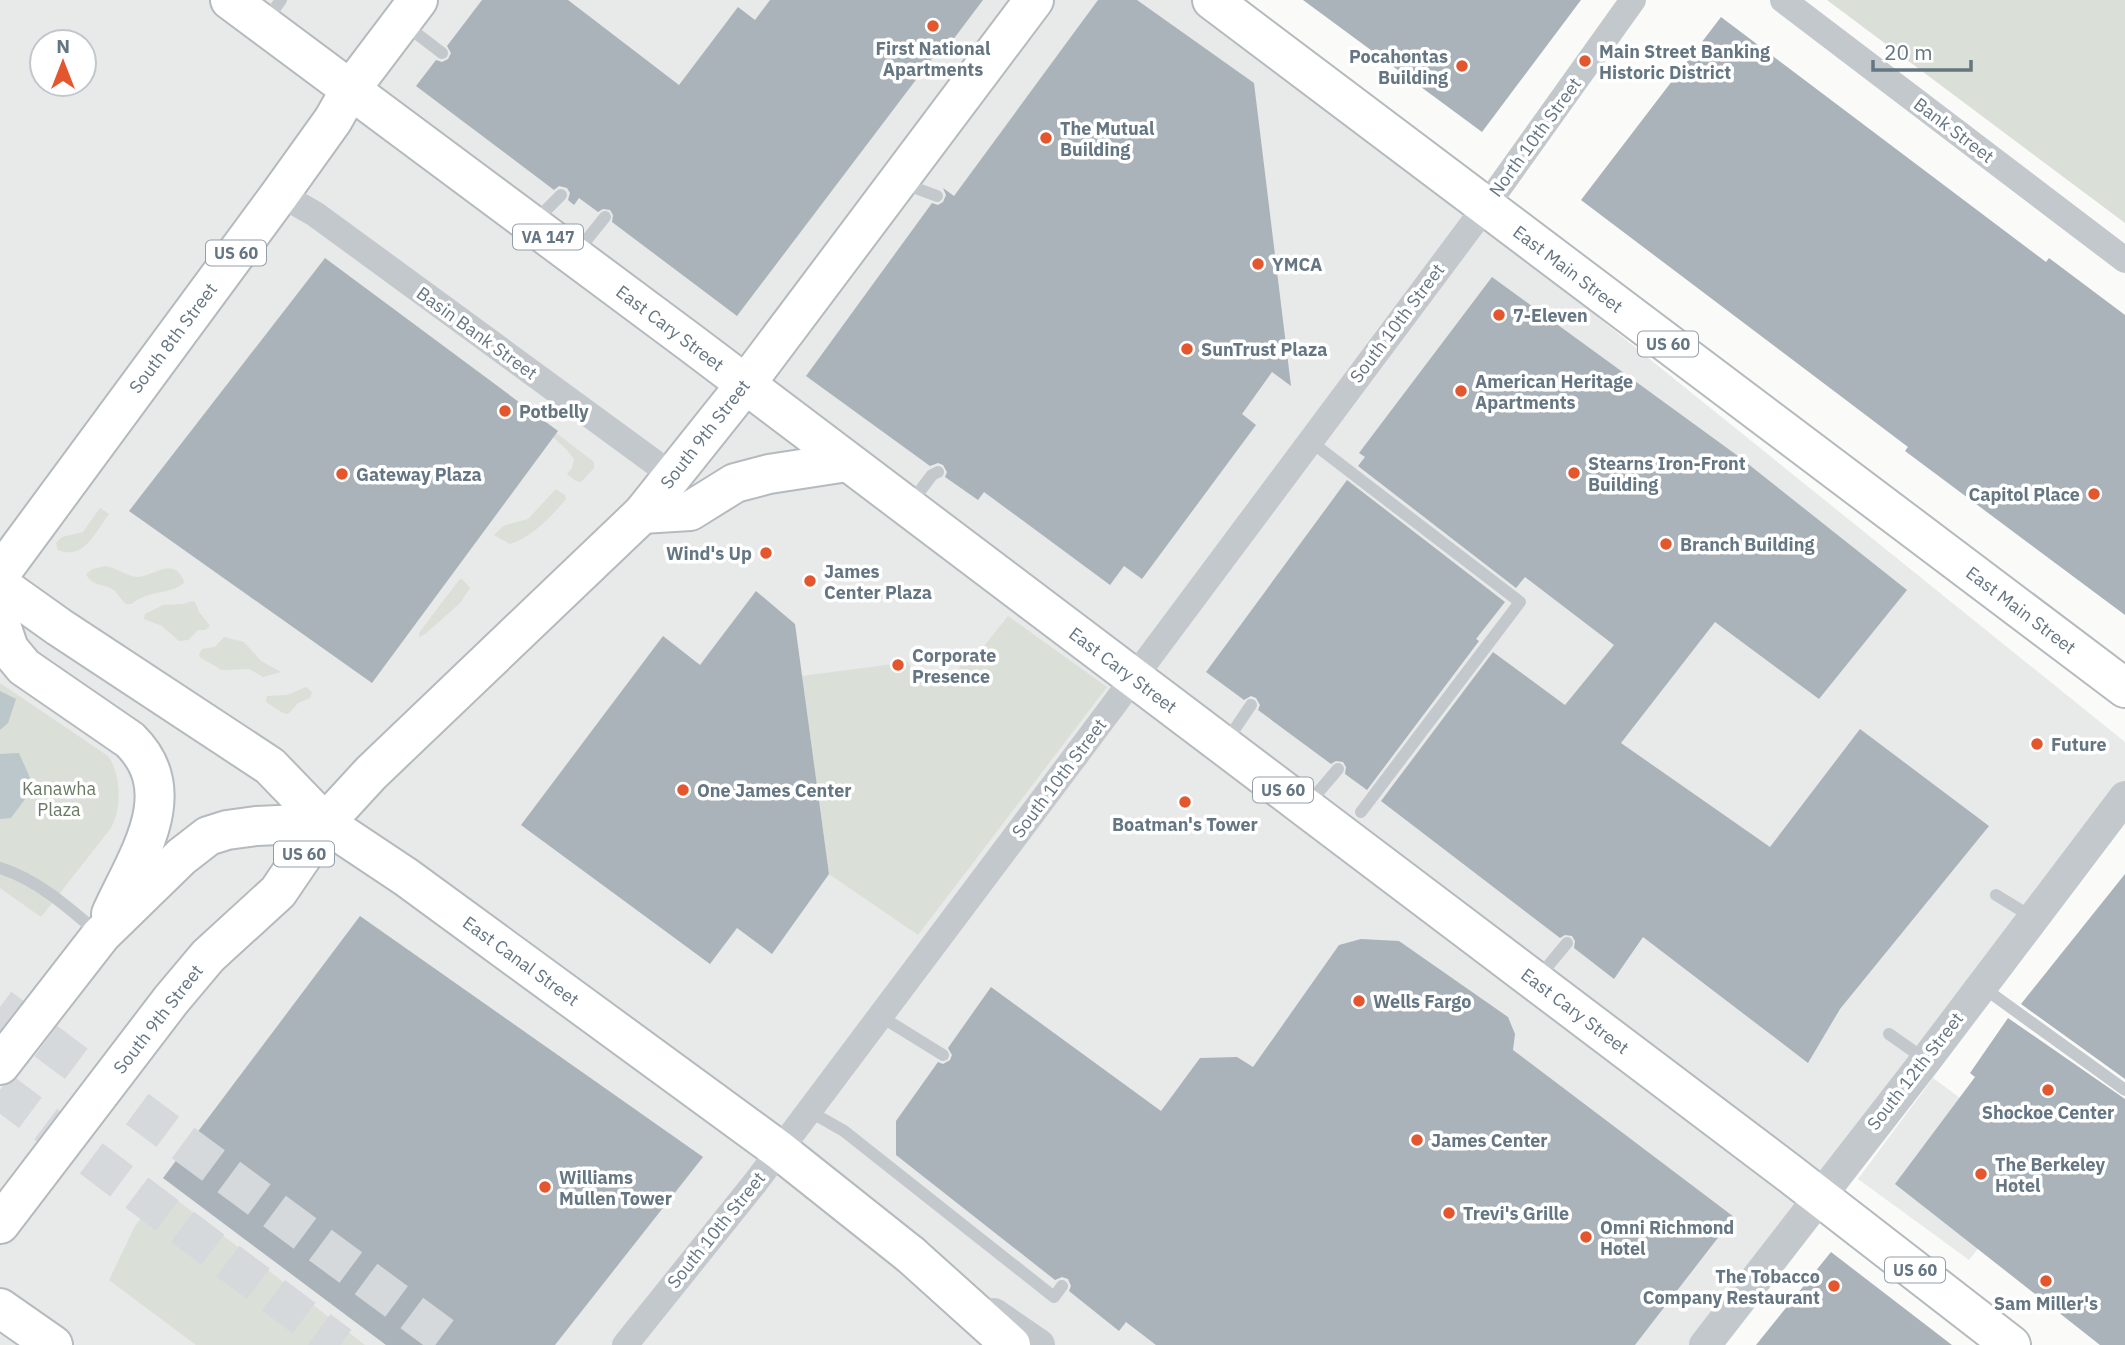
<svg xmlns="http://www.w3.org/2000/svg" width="2125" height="1345" font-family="'IBM Plex Sans',sans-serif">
  <rect width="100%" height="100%" fill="#fafaf8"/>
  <!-- built -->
  <g fill="#e8e9e9" fill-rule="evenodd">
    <path d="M0,0H1204L2125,742V797L1710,1345H0ZM42,42H84V84H42Z"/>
    <polygon points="1933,1078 2047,1162 1969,1260 1858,1179"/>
  </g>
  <!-- green -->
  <g fill="#dadfd7">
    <polygon points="1827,0 2125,0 2125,223"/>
    <polygon points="556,433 594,462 594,468 581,482 576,481 567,474 572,468 574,459 567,450 553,437"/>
    <path d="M556,489L565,495L566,499C551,517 532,537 510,544L494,535L503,526L528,519Z"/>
    <path d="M100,508L109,514C96,531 84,561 58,550L56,543L62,537L83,532Z"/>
    <path d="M105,566C116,567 126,576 137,577C151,578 176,554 184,583C170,595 147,590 132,604H126C121,600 119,595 115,591C105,583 92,587 86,574L93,569Z"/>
    <polygon points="462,579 470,588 460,603 424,635 419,637 419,633 459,580"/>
    <polygon points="192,601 195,602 199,612 210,626 205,630 198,630 188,640 179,641 162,626 144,619 145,614 163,605 183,604"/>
    <path d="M1008,616L1107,687L918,935L829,874L802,676L908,662L917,680C939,693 962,681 962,655L980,651Z"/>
    <polygon points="224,637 244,642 261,661 281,672 263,677 249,669 222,670 201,658 199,655 202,649 215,647"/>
    <path d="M0,683L108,756C121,774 122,808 111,828L41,917L0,888Z"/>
    <polygon points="306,687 312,692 310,698 298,703 288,714 283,713 266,702 267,696 287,695"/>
    <polygon points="164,1190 365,1345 196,1345 109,1280 135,1226"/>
  </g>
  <!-- water -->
  <g fill="#bbc7cb">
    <polygon points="0,691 16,699 8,723 0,730"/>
    <polygon points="19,753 34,787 11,818 0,819 0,754"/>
  </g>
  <!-- building -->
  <g fill="#aab3b9">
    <polygon points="482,0 568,0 679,85 738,7 755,20 770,0 983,0 940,57 937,52 737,316 612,222 613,215 610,210 603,209 598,212 579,198 574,205 568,200 570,193 567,188 559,186 554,190 416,86 436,60 442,62 448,59 451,53 447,46"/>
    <polygon points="1098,0 1137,0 1254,83 1291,386 1272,372 1242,414 1256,425 1142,579 1124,566 1110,585 984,492 978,500 945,477 947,472 943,465 938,463 930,466 806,376 932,203 938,205 943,202 946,195 943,188 954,196"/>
    <polygon points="1303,0 1581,0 1482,132"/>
    <polygon points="1721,17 2046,262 2049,258 2125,315 2125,615 1905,451 1908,447 1581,200"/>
    <polygon points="325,258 558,431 372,683 129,511"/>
    <polygon points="1492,277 1738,456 1907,590 1819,699 1715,622 1621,743 1770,847 1860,729 1989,826 1840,1009 1808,1063 1643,937 1614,979 1574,948 1575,941 1572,936 1565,935 1560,938 1381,801 1493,652 1565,705 1614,645 1525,577 1516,588 1358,466 1365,457 1359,453"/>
    <polygon points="1347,480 1505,602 1476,639 1479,641 1367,790 1345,774 1346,767 1343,762 1336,761 1331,764 1258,710 1260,705 1256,698 1251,696 1244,700 1206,672"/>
    <polygon points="756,591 795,624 829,874 772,954 737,928 710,964 521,825 663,636 700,665"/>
    <polygon points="2125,874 2125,1079 2021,1004"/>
    <polygon points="360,916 703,1157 555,1345 386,1345 163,1178"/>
    <polygon points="1361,939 1399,941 1508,1017 1515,1034 1513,1050 1734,1217 1635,1345 1156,1345 1126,1322 1119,1331 1069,1291 1071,1286 1068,1279 1062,1277 1055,1280 896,1155 896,1121 938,1062 943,1064 950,1060 952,1055 948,1048 991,987 1161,1111 1200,1058 1237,1057 1253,1067 1339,945"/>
    <polygon points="2008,1018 2125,1099 2125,1345 2100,1345 1895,1184 1975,1077 1970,1073"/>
    <polygon points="1831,1252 1952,1345 1756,1345"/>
  </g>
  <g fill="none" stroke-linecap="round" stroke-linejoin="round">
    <!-- motorway-tunnel -->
    <g stroke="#d5d9db" stroke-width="38" stroke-dasharray="38 19" stroke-linecap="butt">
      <polyline points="0,1007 455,1345"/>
      <polyline points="0,1090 340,1345"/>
    </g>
    <!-- primary casing -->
    <g stroke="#b5babe" stroke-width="42">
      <g id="primary">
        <polyline points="230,0 691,343 1305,807 1789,1173 2011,1345"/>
        <polyline points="1212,0 2125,688"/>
        <polyline points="642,514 690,511 735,483 769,474 847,462"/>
        <polyline points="0,574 280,194 333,120 350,90 418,0"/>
        <polyline points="0,585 59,627 270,766 325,823 406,877 779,1150 911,1255"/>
        <path d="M0,622L9,649L24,667L130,740C184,793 136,858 111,914"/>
        <polyline points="0,1065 101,935 181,857 208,836 227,830 256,826 325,823"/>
        <polyline points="0,1224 171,1000 208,956 278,892 325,823 371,773 642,514 745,385 1034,0"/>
        <polyline points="0,1308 53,1345"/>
      </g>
    </g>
    <!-- motorway casing -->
    <g stroke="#b4b9bd" stroke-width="42">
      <polyline id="motorway" points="911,1255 1011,1345"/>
    </g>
    <!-- service -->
    <g stroke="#c3c8cc" stroke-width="12">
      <polyline points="265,22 281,0"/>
      <polyline points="404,24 442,53"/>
      <polyline points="902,183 937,196"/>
      <polyline points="534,222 561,195"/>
      <polyline points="576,253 605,217"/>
      <polyline points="1310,441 1520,602 1361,812"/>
      <polyline points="910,504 932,475 938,472"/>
      <polyline points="1226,742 1251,705"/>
      <polyline points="1309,803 1338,769"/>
      <path d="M0,868C38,880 69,908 98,933"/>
      <polyline points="1996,895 2032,917"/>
      <polyline points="1538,978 1567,943"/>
      <polyline points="1981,986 2125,1090"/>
      <polyline points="880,1016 943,1055"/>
      <polyline points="1889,1034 1926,1060"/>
      <polyline points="809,1111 844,1131 1054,1297 1062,1286"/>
    </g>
    <!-- minor -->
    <g stroke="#c3c8cc" stroke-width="26">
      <polyline points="1783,0 2125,260"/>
      <polyline points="280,194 315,214 673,476"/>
      <polyline points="625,1345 755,1183 1086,742 1486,206 1633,0"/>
    </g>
    <!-- tertiary -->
    <g stroke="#c3c8cc" stroke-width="32">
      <polyline points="994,1314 1039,1345"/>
      <polyline points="1705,1345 1926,1060 2125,797"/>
    </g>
    <!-- primary -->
    <use href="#primary" stroke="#fff" stroke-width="38"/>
    <!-- motorway -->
    <use href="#motorway" stroke="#fff" stroke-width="38"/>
  </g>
  <!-- markers -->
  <g fill="#e4572e" stroke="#fff" stroke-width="2.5">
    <circle cx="933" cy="26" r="7"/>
    <circle cx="1585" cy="61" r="7"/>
    <circle cx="1462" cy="66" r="7"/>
    <circle cx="1046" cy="138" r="7"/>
    <circle cx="1258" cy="264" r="7"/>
    <circle cx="1499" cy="315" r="7"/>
    <circle cx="1187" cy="349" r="7"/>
    <circle cx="1461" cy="391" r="7"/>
    <circle cx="505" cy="411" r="7"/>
    <circle cx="1574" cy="473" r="7"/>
    <circle cx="342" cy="474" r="7"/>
    <circle cx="2094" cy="494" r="7"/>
    <circle cx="1666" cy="544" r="7"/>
    <circle cx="766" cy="553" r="7"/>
    <circle cx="810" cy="581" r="7"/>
    <circle cx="898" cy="665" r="7"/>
    <circle cx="2037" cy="744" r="7"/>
    <circle cx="683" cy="790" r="7"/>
    <circle cx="1185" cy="802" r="7"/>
    <circle cx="1359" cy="1001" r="7"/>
    <circle cx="2048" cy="1090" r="7"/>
    <circle cx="1417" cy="1140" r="7"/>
    <circle cx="1981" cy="1174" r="7"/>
    <circle cx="545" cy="1187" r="7"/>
    <circle cx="1449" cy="1213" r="7"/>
    <circle cx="1586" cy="1237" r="7"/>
    <circle cx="2046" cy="1281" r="7"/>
    <circle cx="1834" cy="1286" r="7"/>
  </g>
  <g text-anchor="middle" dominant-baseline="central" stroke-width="7" stroke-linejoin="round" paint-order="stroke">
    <!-- shield labels -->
    <g fill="#fff" stroke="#939fa8" stroke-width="2">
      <rect x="513" y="224.5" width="70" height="25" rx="5"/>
      <rect x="206" y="240.5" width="60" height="25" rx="5"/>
      <rect x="1638" y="331.5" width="60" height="25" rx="5"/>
      <rect x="1253" y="777.5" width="60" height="25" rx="5"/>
      <rect x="274" y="841.5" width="60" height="25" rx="5"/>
      <rect x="1885" y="1257.5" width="60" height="25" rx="5"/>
    </g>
    <g font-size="16" font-weight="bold" fill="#657683">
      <text x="548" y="237">VA 147</text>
      <text x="236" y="253">US 60</text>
      <text x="1668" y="344">US 60</text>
      <text x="1283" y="790">US 60</text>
      <text x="304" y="854">US 60</text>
      <text x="1915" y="1270">US 60</text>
    </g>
    <!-- poi labels -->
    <g font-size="18" font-weight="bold" fill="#657683" stroke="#fff" text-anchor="start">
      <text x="933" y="48" text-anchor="middle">First National<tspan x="933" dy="21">Apartments</tspan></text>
      <text x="1599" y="51">Main Street Banking<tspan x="1599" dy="21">Historic District</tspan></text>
      <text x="1448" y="56" text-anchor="end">Pocahontas<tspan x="1448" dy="21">Building</tspan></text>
      <text x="1060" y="128">The Mutual<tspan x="1060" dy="21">Building</tspan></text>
      <text x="1272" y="264">YMCA</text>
      <text x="1513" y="315">7-Eleven</text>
      <text x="1201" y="349">SunTrust Plaza</text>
      <text x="1475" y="381">American Heritage<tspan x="1475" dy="21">Apartments</tspan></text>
      <text x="519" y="411">Potbelly</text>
      <text x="1588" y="463">Stearns Iron-Front<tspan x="1588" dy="21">Building</tspan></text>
      <text x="356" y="474">Gateway Plaza</text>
      <text x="2080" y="494" text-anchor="end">Capitol Place</text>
      <text x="1680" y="544">Branch Building</text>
      <text x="752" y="553" text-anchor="end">Wind's Up</text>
      <text x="824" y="571">James<tspan x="824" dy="21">Center Plaza</tspan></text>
      <text x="912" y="655">Corporate<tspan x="912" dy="21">Presence</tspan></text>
      <text x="2051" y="744">Future</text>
      <text x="697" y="790">One James Center</text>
      <text x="1185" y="824" text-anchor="middle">Boatman's Tower</text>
      <text x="1373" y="1001">Wells Fargo</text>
      <text x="2048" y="1112" text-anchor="middle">Shockoe Center</text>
      <text x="1431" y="1140">James Center</text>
      <text x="1995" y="1164">The Berkeley<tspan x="1995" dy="21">Hotel</tspan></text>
      <text x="559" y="1177">Williams<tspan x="559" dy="21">Mullen Tower</tspan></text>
      <text x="1463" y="1213">Trevi's Grille</text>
      <text x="1600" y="1227">Omni Richmond<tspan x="1600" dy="21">Hotel</tspan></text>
      <text x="1820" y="1276" text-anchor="end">The Tobacco<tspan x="1820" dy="21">Company Restaurant</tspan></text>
      <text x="2046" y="1303" text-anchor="middle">Sam Miller's</text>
    </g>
    <!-- street labels -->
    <g font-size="18" fill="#657683" stroke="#fff">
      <text transform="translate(1954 130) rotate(37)">Bank Street</text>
      <text transform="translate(1535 137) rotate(-54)">North 10th Street</text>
      <text transform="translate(1568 269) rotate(37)">East Main Street</text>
      <text transform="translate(1397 323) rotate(-53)">South 10th Street</text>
      <text transform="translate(670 328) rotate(37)">East Cary Street</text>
      <text transform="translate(477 333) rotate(36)">Basin Bank Street</text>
      <text transform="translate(173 338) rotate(-53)">South 8th Street</text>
      <text transform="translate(705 434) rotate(-52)">South 9th Street</text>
      <text transform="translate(2021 610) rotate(37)">East Main Street</text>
      <text transform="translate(1123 670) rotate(37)">East Cary Street</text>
      <text transform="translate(1059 778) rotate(-53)">South 10th Street</text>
      <text transform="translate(521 961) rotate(36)">East Canal Street</text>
      <text transform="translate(1575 1011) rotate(37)">East Cary Street</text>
      <text transform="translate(158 1019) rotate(-52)">South 9th Street</text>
      <text transform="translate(1915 1071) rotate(-52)">South 12th Street</text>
      <text transform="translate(716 1230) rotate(-51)">South 10th Street</text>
    </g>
    <!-- park labels -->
    <g font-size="18" fill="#687a64" stroke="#fff">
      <text x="59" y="788">Kanawha<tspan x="59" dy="21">Plaza</tspan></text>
    </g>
  </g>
  <!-- north arrow -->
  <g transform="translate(63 63)"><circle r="33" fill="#ffffff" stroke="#c1c8cd" stroke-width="2"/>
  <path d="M0-5L12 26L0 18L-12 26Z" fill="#e4572e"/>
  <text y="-10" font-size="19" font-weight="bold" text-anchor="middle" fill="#657683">N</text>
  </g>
  <!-- scale -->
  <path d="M1873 60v10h98v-10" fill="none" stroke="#657683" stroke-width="3.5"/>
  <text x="1884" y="60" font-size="21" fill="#657683" stroke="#ffffff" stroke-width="5" paint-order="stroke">20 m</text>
</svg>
